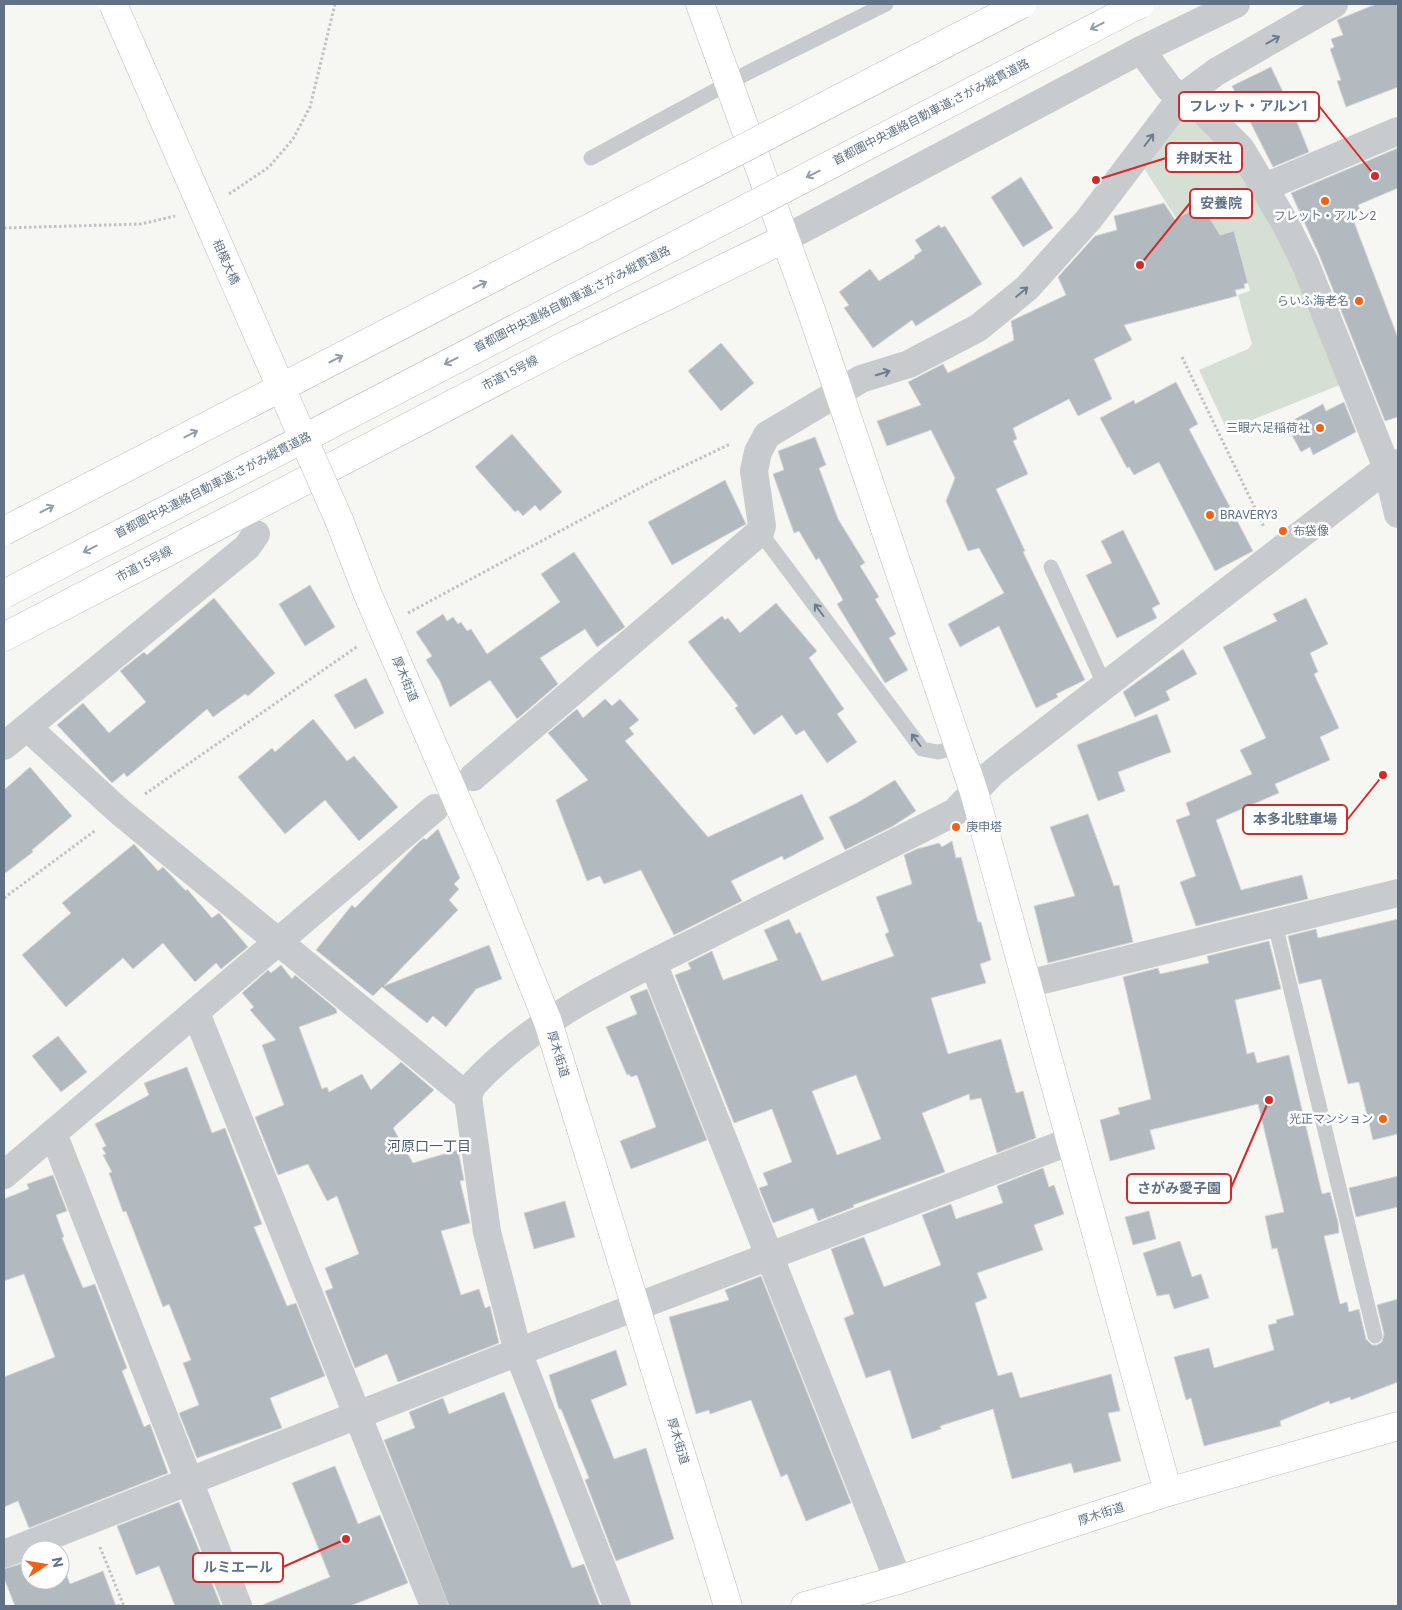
<svg xmlns="http://www.w3.org/2000/svg" width="1402" height="1610" font-family="Roboto,'Noto Sans JP',sans-serif">
  <rect width="100%" height="100%" fill="#f6f6f2"/>
  <!-- green -->
  <polygon fill="#d6dfd3" points="1192,112 1234,159 1250,183 1293,267 1342,384 1227,430 1199,370 1248,349 1252,344 1238,295 1250,291 1236,236 1234,232 1217,236 1214,225 1201,204 1176,218 1142,165 1183,114"/>
  <!-- building -->
  <g fill="#b2b9bf" stroke="#d7d7d5" fill-rule="evenodd">
    <polygon points="1376,4 1398,4 1398,87 1346,107 1337,81 1341,80 1330,49 1334,47 1331,39 1343,35 1337,20"/>
    <polygon points="1271,67 1295,117 1309,152 1273,167 1232,86"/>
    <polygon points="1398,148 1398,188 1358,205 1360,210 1351,214 1398,338 1398,417 1385,421 1320,257 1291,193"/>
    <polygon points="1021,177 1053,228 1023,247 991,197"/>
    <polygon points="1164,203 1175,220 1201,204 1220,235 1234,231 1248,283 1244,284 1245,288 1235,290 1237,296 1124,325 1132,340 1094,359 1112,399 1078,416 1069,399 1013,428 1017,439 1013,441 1028,474 996,489 1025,551 1023,552 1085,680 1056,694 1058,697 1036,708 999,626 960,647 948,624 1004,593 979,548 968,551 946,501 955,478 931,430 887,446 877,421 921,405 908,382 943,364 948,373 1014,340 1011,321 1066,295 1058,277 1095,236 1117,230 1114,216"/>
    <polygon points="939,225 941,228 945,226 982,284 916,326 912,320 873,348 844,308 849,305 839,292 870,269 879,281 915,258 914,256 922,251 915,240"/>
    <polygon points="721,343 754,383 721,411 688,371"/>
    <polygon points="1176,382 1198,424 1189,429 1253,551 1215,571 1159,462 1134,475 1129,467 1127,468 1100,418 1134,400 1135,404"/>
    <polygon points="1344,402 1356,432 1313,455 1310,447 1301,452 1286,424 1323,404 1326,411"/>
    <polygon points="512,434 562,492 540,511 535,505 523,516 518,510 515,512 475,467"/>
    <polygon points="815,437 826,465 819,468 838,519 865,563 860,566 879,597 875,599 896,634 889,638 908,670 885,683 837,604 843,600 819,558 816,560 799,531 794,533 773,474 784,470 778,451"/>
    <polygon points="725,480 746,524 672,565 648,522"/>
    <polygon points="1123,530 1160,604 1152,608 1157,618 1117,638 1086,575 1112,563 1101,541"/>
    <polygon points="574,552 625,627 597,647 585,629 540,658 558,684 517,719 490,680 450,707 440,681 426,660 432,656 416,632 443,614 447,621 453,617 458,624 461,622 467,631 471,629 487,654 560,602 541,574"/>
    <polygon points="310,585 335,627 305,646 279,604"/>
    <polygon points="214,598 275,673 248,696 245,694 213,717 207,709 127,777 124,773 112,783 57,725 83,703 109,733 146,702 120,671 144,652 147,655"/>
    <polygon points="1306,598 1328,644 1310,653 1318,672 1314,674 1339,728 1320,737 1330,760 1275,784 1279,793 1216,820 1241,890 1302,875 1308,899 1196,926 1180,882 1196,876 1176,820 1190,815 1186,803 1252,774 1240,750 1266,738 1223,647 1277,621 1273,614"/>
    <polygon points="776,603 817,651 809,658 844,709 837,714 857,742 827,763 804,730 796,735 782,715 754,735 735,708 738,706 688,642 722,616 725,620 728,618 740,633"/>
    <polygon points="1183,649 1197,674 1166,691 1170,700 1135,717 1123,692"/>
    <polygon points="366,678 384,713 355,729 334,695"/>
    <polygon points="605,699 612,706 620,699 639,720 629,728 634,734 625,741 708,837 802,794 824,839 784,860 782,856 731,881 742,901 674,935 641,870 604,884 600,876 587,881 556,800 588,780 548,733 577,709 583,718"/>
    <polygon points="1157,714 1171,752 1118,772 1125,791 1098,801 1077,745"/>
    <polygon points="313,719 347,761 354,756 398,807 359,841 325,800 285,834 238,777 272,748 275,752"/>
    <polygon points="30,767 72,816 32,850 33,852 4,874 4,790"/>
    <polygon points="895,780 916,811 893,826 845,850 829,817 857,803"/>
    <polygon points="1088,814 1114,886 1119,885 1133,942 1048,963 1034,906 1075,896 1050,827"/>
    <polygon points="438,829 460,878 454,884 459,889 449,900 458,910 384,986 489,945 502,979 476,989 446,1027 433,1016 427,1023 382,987 373,996 316,950 352,905 355,908 419,842 424,838 426,840"/>
    <path d="M952,841L956,858L961,857L978,922H981L991,960L980,964L986,983L931,998L948,1054L1001,1039L1016,1093L1023,1091L1036,1138L997,1153L981,1098L970,1100L969,1094L922,1113L945,1172L853,1205L854,1207L818,1221L813,1208L773,1223L759,1188L768,1185L763,1173L792,1162L772,1109L734,1123L675,975L691,969L688,963L712,951L723,980L778,960L764,930L789,919L796,934L800,932L822,981L894,956L885,934L889,932L876,897L912,884L904,855L917,849L939,843L942,847ZM856,1075L881,1139L837,1155L812,1091Z"/>
    <polygon points="134,844 158,871 163,867 186,891 187,889 212,918 219,913 248,947 221,969 216,963 195,982 163,943 133,969 123,958 66,1007 22,955 71,913 62,903"/>
    <polygon points="1398,919 1398,1134 1373,1140 1359,1082 1348,1084 1321,979 1299,984 1288,936 1316,929 1318,938"/>
    <polygon points="1269,941 1281,989 1235,1000 1247,1054 1254,1052 1257,1063 1289,1055 1322,1194 1330,1192 1338,1222 1339,1233 1324,1236 1340,1304 1347,1302 1349,1312 1359,1309 1366,1339 1372,1345 1377,1345 1382,1342 1384,1334 1377,1305 1398,1299 1398,1382 1351,1400 1350,1397 1330,1404 1329,1401 1280,1421 1281,1426 1204,1446 1191,1398 1186,1400 1174,1357 1209,1348 1214,1368 1274,1350 1268,1325 1277,1323 1276,1320 1294,1315 1277,1248 1272,1249 1265,1216 1284,1212 1258,1104 1150,1130 1155,1149 1110,1161 1100,1120 1120,1114 1118,1108 1151,1099 1123,977 1158,968 1160,974 1209,963 1207,956"/>
    <polygon points="281,965 292,979 295,975 336,1009 337,1013 299,1027 322,1089 327,1087 329,1092 362,1074 371,1090 401,1062 434,1090 393,1128 413,1163 458,1150 464,1180 460,1181 470,1223 441,1231 461,1295 479,1289 485,1308 490,1306 499,1343 398,1382 387,1354 355,1368 325,1291 333,1288 325,1268 359,1254 337,1196 327,1201 308,1164 278,1175 255,1117 284,1105 262,1045 276,1040 250,1010 254,1007 242,993 268,970 271,973"/>
    <polygon points="647,989 707,1140 631,1169 620,1141 656,1127 637,1075 631,1077 629,1074 627,1075 606,1027 637,1014 630,996"/>
    <polygon points="58,1036 87,1072 61,1092 32,1056"/>
    <polygon points="187,1067 212,1133 225,1128 262,1224 254,1227 287,1306 296,1303 325,1376 270,1398 282,1428 197,1458 179,1413 199,1405 183,1363 191,1360 169,1304 163,1307 126,1211 123,1212 109,1173 112,1172 103,1155 106,1154 102,1148 106,1146 95,1124 149,1095 144,1083"/>
    <polygon points="1043,1168 1049,1187 1054,1185 1064,1214 1034,1225 1043,1250 977,1273 987,1298 975,1303 998,1376 1012,1372 1020,1398 1111,1374 1120,1411 1108,1413 1121,1461 1074,1473 1071,1463 1012,1479 993,1409 940,1426 941,1429 912,1439 890,1370 866,1378 844,1318 854,1314 831,1249 864,1237 884,1287 941,1265 922,1215 951,1204 956,1219 1003,1203 997,1186"/>
    <polygon points="53,1175 67,1211 56,1215 64,1237 62,1238 83,1288 95,1284 127,1368 122,1371 144,1427 150,1424 168,1473 29,1528 18,1501 4,1507 4,1377 55,1357 24,1274 4,1281 4,1199 29,1189 27,1184"/>
    <polygon points="1398,1176 1398,1207 1356,1217 1349,1188"/>
    <polygon points="565,1201 575,1237 534,1249 524,1213"/>
    <polygon points="1149,1211 1156,1239 1133,1245 1125,1217"/>
    <polygon points="1180,1241 1192,1277 1201,1274 1209,1298 1174,1309 1169,1294 1157,1296 1143,1253"/>
    <polygon points="761,1276 851,1503 806,1521 787,1474 781,1477 751,1400 710,1414 709,1410 696,1414 669,1317 729,1300 725,1290"/>
    <polygon points="616,1350 627,1385 591,1400 614,1459 646,1448 674,1539 616,1561 585,1480 589,1478 561,1409 559,1409 549,1375"/>
    <polygon points="504,1392 572,1568 584,1564 600,1606 449,1606 384,1440 415,1428 409,1412 443,1398 449,1414"/>
    <polygon points="335,1466 358,1524 380,1515 408,1583 350,1606 260,1606 330,1577 292,1483"/>
    <polygon points="179,1502 195,1540 221,1606 175,1606 159,1566 136,1575 117,1526"/>
    <polygon points="60,1557 70,1584 103,1571 116,1606 15,1606 4,1578 4,1569 30,1561 30,1580 60,1580"/>
  </g>
  <g fill="none" stroke-linecap="round" stroke-linejoin="round">
    <!-- secondary casing -->
    <g stroke="#b9bdc3" stroke-width="29">
      <g id="secondary">
        <polyline points="700,4 811,310 974,792 1168,1492"/>
        <polyline points="4,637 566,345 784,239"/>
      </g>
    </g>
    <!-- primary casing -->
    <g stroke="#babdc1" stroke-width="29">
      <g id="primary">
        <polyline points="339,520 368,595 487,870 548,1022 728,1606"/>
        <polyline points="805,1606 898,1580 1168,1492 1398,1426"/>
      </g>
    </g>
    <!-- path -->
    <g stroke="#c0c2c4" stroke-width="3" stroke-dasharray="2.5 2.5" stroke-linecap="butt">
      <polyline points="229,194 269,167 293,139 310,107 335,4"/>
      <polyline points="4,228 141,224 175,216"/>
      <polyline points="1182,357 1264,527"/>
      <polyline points="408,613 653,481 730,444"/>
      <polyline points="145,794 358,646"/>
      <polyline points="4,898 96,830"/>
      <polyline points="100,1547 123,1604 117,1606"/>
    </g>
    <!-- lane -->
    <g stroke="#c8cbce" stroke-width="15">
      <polyline points="591,158 749,72 886,4"/>
      <polyline points="760,532 922,749 938,752 959,747"/>
      <polyline points="1051,567 1105,686"/>
      <polyline points="1275,924 1375,1336"/>
    </g>
    <!-- street -->
    <g stroke="#c8cbce" stroke-width="28">
      <polyline points="1141,50 1169,88 1181,98 1199,107 1241,149 1285,223 1305,263 1387,468 1398,514"/>
      <polyline points="1265,187 1398,131"/>
      <polyline points="784,239 1141,50 1236,4"/>
      <polyline points="28,728 120,812 468,1097"/>
      <polyline points="4,746 247,547 256,534"/>
      <polyline points="473,777 760,532 762,526 754,471 758,452 767,435 861,379 909,364 978,328 1027,288 1089,219 1181,98 1216,72 1334,4"/>
      <polyline points="653,963 898,1580"/>
      <polyline points="1027,984 1398,893"/>
      <polyline points="196,1013 434,1606"/>
      <polyline points="53,1133 238,1606"/>
      <polyline points="4,1175 435,808"/>
      <polyline points="4,1554 518,1352 1071,1141"/>
      <path d="M617,1606L518,1352L487,1232L468,1097L472,1086C535,1017 625,977 707,936C790,894 873,854 955,812L991,774L1007,761L1387,468L1398,463"/>
    </g>
    <!-- secondary -->
    <use href="#secondary" stroke="#fff" stroke-width="28"/>
    <!-- primary -->
    <use href="#primary" stroke="#fff" stroke-width="28"/>
    <!-- primary-bridge casing -->
    <g stroke="#babdc1" stroke-width="29" stroke-linecap="butt">
      <polyline id="primary-bridge" points="113,4 339,520"/>
    </g>
    <!-- highway-bridge casing -->
    <g stroke="#b9bcbf" stroke-width="29" stroke-linecap="butt">
      <g id="highway-bridge">
        <polyline points="4,531 1022,4"/>
        <polyline points="4,594 1140,4"/>
      </g>
    </g>
    <!-- primary-bridge -->
    <use href="#primary-bridge" stroke="#fff" stroke-width="28"/>
    <!-- highway-bridge -->
    <use href="#highway-bridge" stroke="#fff" stroke-width="28"/>
  </g>
  <!-- one-way arrows -->
  <defs><path id="oneway-shaft" d="M-6 0H5M1.5-3L5.5 0L1.5 3" fill="none" stroke-width="1.6" stroke-linecap="round" stroke-linejoin="round" transform="scale(1.25)"/></defs>
  <g stroke="#919caa">
    <use href="#oneway-shaft" transform="translate(1097 26) rotate(153)"/>
    <use href="#oneway-shaft" transform="translate(813 174) rotate(153)"/>
    <use href="#oneway-shaft" transform="translate(480 285) rotate(-27)"/>
    <use href="#oneway-shaft" transform="translate(336 359) rotate(-27)"/>
    <use href="#oneway-shaft" transform="translate(451 361) rotate(153)"/>
    <use href="#oneway-shaft" transform="translate(191 434) rotate(-27)"/>
    <use href="#oneway-shaft" transform="translate(47 509) rotate(-27)"/>
    <use href="#oneway-shaft" transform="translate(90 549) rotate(153)"/>
  </g>
  <g stroke="#6c7b8d">
    <use href="#oneway-shaft" transform="translate(1273 40) rotate(-29)"/>
    <use href="#oneway-shaft" transform="translate(1149 140) rotate(-53)"/>
    <use href="#oneway-shaft" transform="translate(1022 292) rotate(-40)"/>
    <use href="#oneway-shaft" transform="translate(883 373) rotate(-17)"/>
    <use href="#oneway-shaft" transform="translate(819 610) rotate(-127)"/>
    <use href="#oneway-shaft" transform="translate(916 740) rotate(-127)"/>
  </g>
  <!-- markers -->
  <g fill="#f56213" stroke="#fff" stroke-width="2">
    <circle cx="1325" cy="201" r="5"/>
    <circle cx="1359" cy="301" r="5"/>
    <circle cx="1320" cy="428" r="5"/>
    <circle cx="1210" cy="515" r="5"/>
    <circle cx="1283" cy="531" r="5"/>
    <circle cx="956" cy="827" r="5"/>
    <circle cx="1383" cy="1119" r="5"/>
  </g>
  <g text-anchor="middle" dominant-baseline="central" stroke-width="5" stroke-linejoin="round" paint-order="stroke">
    <!-- street labels -->
    <g font-size="12" fill="#627286" stroke="#fff">
      <text transform="translate(931 112) rotate(-27)">首都圏中央連絡自動車道;さがみ縦貫道路</text>
      <text transform="translate(226 262) rotate(66)">相模大橋</text>
      <text transform="translate(572 299) rotate(-27)">首都圏中央連絡自動車道;さがみ縦貫道路</text>
      <text transform="translate(510 373) rotate(-27)">市道15号線</text>
      <text transform="translate(213 485) rotate(-27)">首都圏中央連絡自動車道;さがみ縦貫道路</text>
      <text transform="translate(144 564) rotate(-28)">市道15号線</text>
      <text transform="translate(405 679) rotate(67)">厚木街道</text>
      <text transform="translate(558 1054) rotate(73)">厚木街道</text>
      <text transform="translate(678 1441) rotate(73)">厚木街道</text>
      <text transform="translate(1101 1514) rotate(-18)">厚木街道</text>
    </g>
    <!-- poi labels -->
    <g font-size="12" fill="#627286" stroke="#fff" text-anchor="end">
      <text x="1325" y="216" text-anchor="middle">フレット・アルン2</text>
      <text x="1349" y="301">らいふ海老名</text>
      <text x="1310" y="428">三眼六足稲荷社</text>
      <text x="1220" y="515" text-anchor="start">BRAVERY3</text>
      <text x="1293" y="531" text-anchor="start">布袋像</text>
      <text x="966" y="827" text-anchor="start">庚申塔</text>
      <text x="1373" y="1119">光正マンション</text>
    </g>
    <!-- neighbourhood labels -->
    <g font-size="14" fill="#515c6b" stroke="#fff">
      <text x="429" y="1146">河原口一丁目</text>
    </g>
  </g>
  <!-- callouts -->
  <path fill="none" stroke="#d62828" stroke-width="2" d="M1375 176L1319 106M1096 180L1166 158M1140 265L1190 203M1383 775L1347 820M1269 1100L1231 1188M346 1539L283 1567"/>
  <g fill="#d62828" stroke="#fff" stroke-width="2">
    <circle cx="1375" cy="176" r="5"/>
    <circle cx="1096" cy="180" r="5"/>
    <circle cx="1140" cy="265" r="5"/>
    <circle cx="1383" cy="775" r="5"/>
    <circle cx="1269" cy="1100" r="5"/>
    <circle cx="346" cy="1539" r="5"/>
  </g>
  <g fill="#fff" stroke="#d62828" stroke-width="2">
    <rect x="1179" y="92" width="140" height="29" rx="5"/>
    <rect x="1166" y="143" width="76" height="29" rx="5"/>
    <rect x="1190" y="189" width="62" height="29" rx="5"/>
    <rect x="1243" y="805" width="104" height="29" rx="5"/>
    <rect x="1127" y="1174" width="104" height="29" rx="5"/>
    <rect x="193" y="1553" width="90" height="29" rx="5"/>
  </g>
  <g font-size="14" text-anchor="middle" font-weight="bold" fill="#627286">
    <text x="1249" y="111">フレット・アルン1</text>
    <text x="1204" y="163">弁財天社</text>
    <text x="1221" y="208">安養院</text>
    <text x="1295" y="824">本多北駐車場</text>
    <text x="1179" y="1193">さがみ愛子園</text>
    <text x="238" y="1572">ルミエール</text>
  </g>
  <!-- border -->
  <rect width="1402" height="1610" fill="none" stroke="#627286" stroke-width="10"/>
  <!-- north arrow -->
  <g transform="translate(45 1565) rotate(78)"><circle r="24" fill="#ffffff" stroke="#c0c7cf"/>
  <path d="M0-4L9 19L0 12L-9 19Z" fill="#f56213"/>
  <text y="-8" font-size="14" font-weight="bold" text-anchor="middle" fill="#627286">N</text>
  </g>
</svg>
